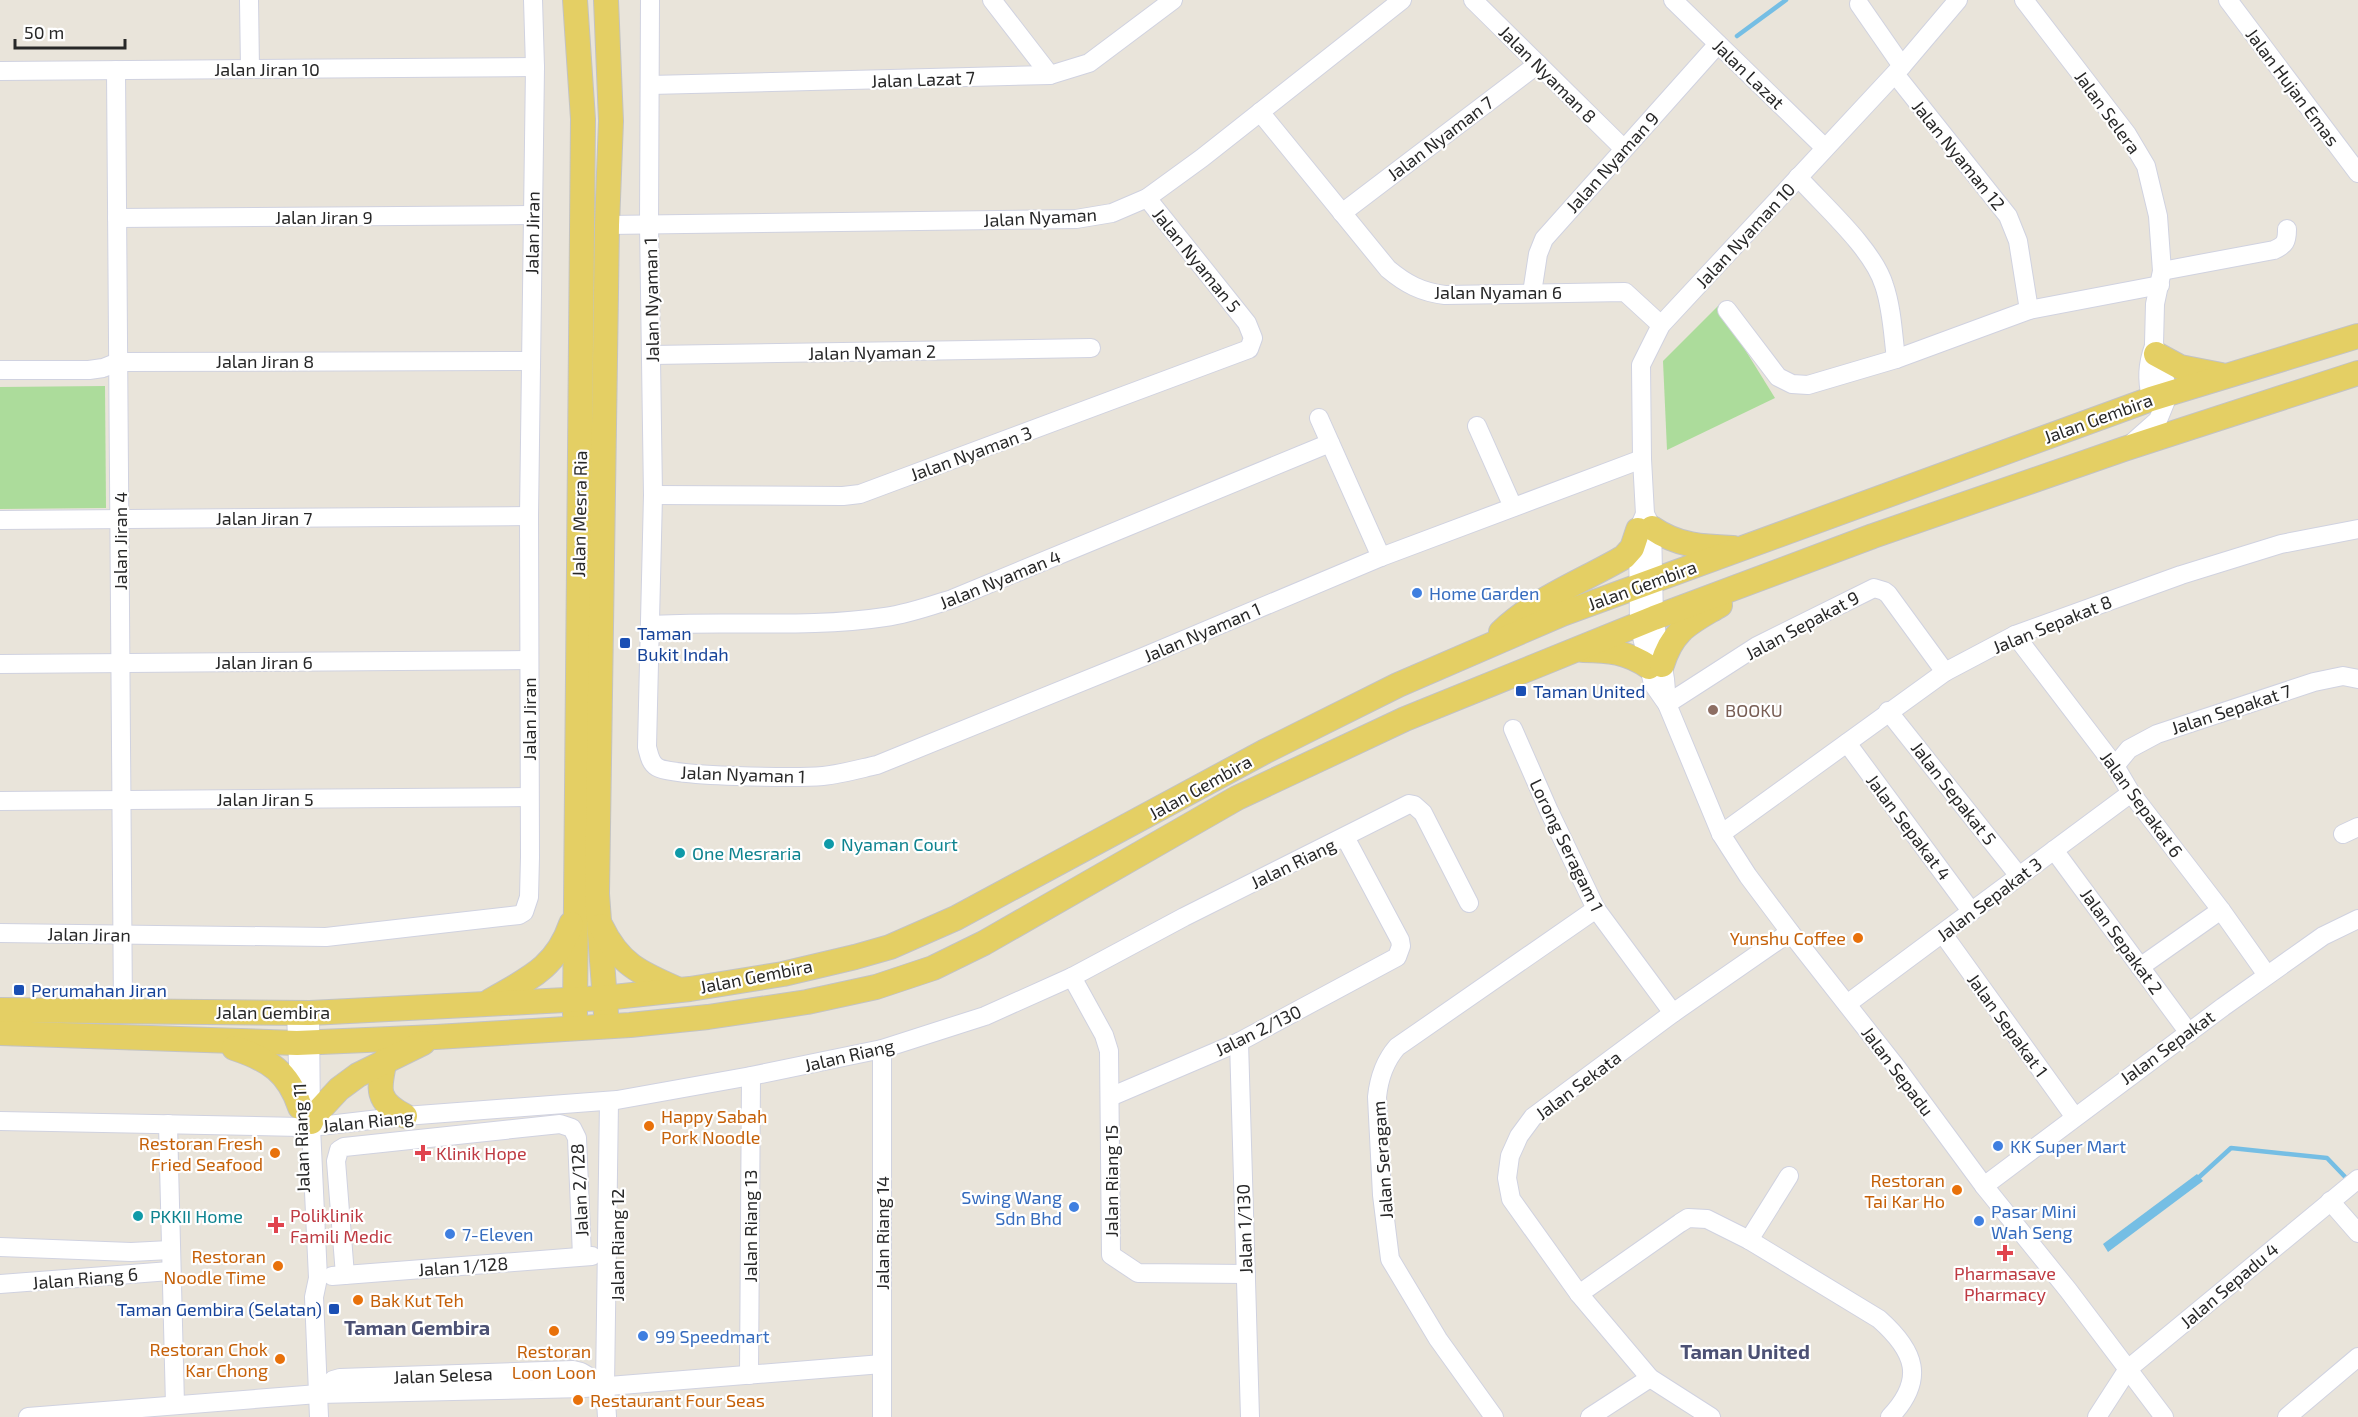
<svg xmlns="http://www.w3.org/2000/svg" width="2358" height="1417" font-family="'Exo 2',sans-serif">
  <rect width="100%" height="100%" fill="#e9e4da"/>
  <!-- green -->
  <g fill="#acdc9b">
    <polygon points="1718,306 1775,398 1667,450 1663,361"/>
    <polygon points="105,386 106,508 0,509 0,387"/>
  </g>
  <!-- water -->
  <polygon fill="#75bee4" points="2197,1174 2203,1181 2108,1252 2103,1244"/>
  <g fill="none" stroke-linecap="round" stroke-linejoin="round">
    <!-- stream -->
    <g stroke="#75bee4" stroke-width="4.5">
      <polyline points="1737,36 1786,0"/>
      <polyline points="2196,1180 2231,1148 2327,1158 2350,1182"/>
    </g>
    <!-- minor casing -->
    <g stroke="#d0d2e0" stroke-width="20">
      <g id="minor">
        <polyline points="249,0 250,69"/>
        <path d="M650,0L649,224L653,495L647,747C649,754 650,763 657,767C669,777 801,778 823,776C841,774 859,769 877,765L1143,657L1381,557L1642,459"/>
        <polyline points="992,0 1050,75"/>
        <polyline points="1473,0 1623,148"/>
        <polyline points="1673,0 1825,148"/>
        <polyline points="2024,0 2127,134 2146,166 2158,216 2162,271 2155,304 2154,344 2169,393 2158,420 2132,443"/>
        <polyline points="2228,0 2358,173"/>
        <polyline points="1859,4 1902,66"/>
        <polyline points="116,70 123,1012"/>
        <polyline points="0,71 535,67"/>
        <polyline points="1895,74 2008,216 2018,241 2029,310"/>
        <polyline points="650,85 1050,75 1089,63 1173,0"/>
        <path d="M1260,112L1388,269C1406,284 1421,292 1445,295L1625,292L1661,325"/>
        <path d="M1798,177C1824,206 1873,249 1884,285C1892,308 1893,335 1896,359"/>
        <polyline points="1342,213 1538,64"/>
        <polyline points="117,218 531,215"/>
        <polyline points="607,225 1076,219 1112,213 1147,198 1202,158 1402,0"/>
        <path d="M2162,271L2274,250C2285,245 2287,242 2287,229"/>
        <polyline points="1532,293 1538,254 1544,239 1718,44"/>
        <polyline points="1727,310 1778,377 1792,384 1808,385 1896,359 2029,310 2160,285"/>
        <polyline points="652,355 1091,348"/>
        <polyline points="0,370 89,370 103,368 118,362 531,361"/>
        <path d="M2151,399C2147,379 2147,365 2154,346"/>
        <polyline points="1319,418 1381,557"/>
        <polyline points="1477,426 1513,507"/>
        <polyline points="653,495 843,496 860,494 1249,349 1253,338 1247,323 1147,198"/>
        <polyline points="1645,514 1638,530 1639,624 1649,667 1653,684 1667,704 1721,834 1748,876 1790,932 1897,1068 1984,1186 2068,1290 2164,1417"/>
        <polyline points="0,520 529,516"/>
        <path d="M650,625C728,620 807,629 885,617C908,614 930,606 952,599L1330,443"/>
        <polyline points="2015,635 2115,766 2131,793 2221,910 2267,975"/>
        <polyline points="0,664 529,660"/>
        <polyline points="1667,703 1665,679 1654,618 1652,528 1645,514 1642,459 1641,365 1661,325 1902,66 1958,0"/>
        <polyline points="1667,704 1757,646 1874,588 1884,591 1888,594 1945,672"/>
        <polyline points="1888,711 2019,876"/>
        <polyline points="1513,729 1549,811 1596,909 1673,1013"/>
        <polyline points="1847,743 1971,911"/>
        <polyline points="2115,766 2129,749 2157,734 2314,682 2343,676 2358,679"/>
        <polyline points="0,801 529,797"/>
        <polyline points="1721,834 1945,672 2015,635 2181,575 2281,544 2358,529"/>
        <polyline points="2343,834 2358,827"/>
        <polyline points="2054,850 2189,1033"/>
        <polyline points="0,933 326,937 519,915 524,912 529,897 530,857 529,516 535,67 533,0"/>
        <polyline points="1943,934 2074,1116"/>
        <polyline points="2140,967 2221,910"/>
        <polyline points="1072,977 1104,1035 1109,1051 1111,1255 1138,1273 1246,1274"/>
        <polyline points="1847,1004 2131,793"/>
        <polyline points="296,1013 299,1087"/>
        <polyline points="310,1013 311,1127 318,1278 314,1297 319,1417"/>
        <polyline points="1239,1042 1250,1417"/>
        <polyline points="1110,1097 1239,1042 1397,957 1401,946 1400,940 1345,837"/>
        <polyline points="0,1121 301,1127"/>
        <polyline points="168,1124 175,1405"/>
        <polyline points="311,1127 405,1116 617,1100 751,1076 882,1049 985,1016 1072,977 1184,917 1409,804 1414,805 1423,813 1469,903"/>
        <polyline points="1984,1186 2223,1007 2323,936 2358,919"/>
        <polyline points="2330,1201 2358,1233"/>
        <polyline points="1749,1240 1789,1176"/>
        <polyline points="0,1247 131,1252 170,1250"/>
        <polyline points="345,1275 336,1161 339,1150 344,1147 560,1124 572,1128 577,1138 582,1256"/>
        <polyline points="332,1276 592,1256"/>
        <polyline points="0,1284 170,1271"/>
        <path d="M1579,1294L1680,1223L1688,1218L1707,1219L1749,1240L1879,1319C1915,1351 1926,1379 1890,1417"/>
        <polyline points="749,1375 751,1076"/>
        <polyline points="318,1394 333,1380 340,1378 573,1370 581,1372 605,1386"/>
        <polyline points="28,1417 318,1394 584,1388 882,1364"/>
        <polyline points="607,1417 605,1386 609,1101"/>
        <polyline points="882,1417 882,1049"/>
        <path d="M1494,1417L1438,1339L1390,1259L1382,1195L1377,1097C1379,1078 1384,1062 1397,1047L1596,909"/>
        <polyline points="1590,1417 1650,1378"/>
        <polyline points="1711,1417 1650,1378 1579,1294 1511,1199 1507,1178 1510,1156 1519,1136 1533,1117 1673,1013 1790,932"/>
        <polyline points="2097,1417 2128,1369 2358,1179"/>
        <polyline points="2287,1417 2358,1357"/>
      </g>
    </g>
    <!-- major casing -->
    <g stroke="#c3c3c3" stroke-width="26">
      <g id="major">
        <polyline points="575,0 583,119 575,1014"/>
        <polyline points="606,0 611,121 607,225 597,894 606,1014"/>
        <polyline points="2156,354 2180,367 2221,375"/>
        <path d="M1652,528C1678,546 1703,547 1733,548"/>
        <path d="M1501,632C1535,599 1583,581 1624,557L1632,548L1638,530"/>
        <path d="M1583,650C1609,650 1627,652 1649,667"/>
        <path d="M1662,665C1673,629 1690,623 1720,605"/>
        <path d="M601,926C619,964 640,973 677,989"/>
        <path d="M490,1001C528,979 556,968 571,924"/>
        <polyline points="0,1010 310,1013 604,998 690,989 783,974 855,957 890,947 956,918 1264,752 1398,685 1562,614 2151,399 2358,336"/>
        <polyline points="0,1033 297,1043 436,1037 630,1025 708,1017 807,1002 876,987 933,968 984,943 1237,798 1405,719 1654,618 1873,536 2124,449 2358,373"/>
        <path d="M234,1048C270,1060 288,1072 300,1107"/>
        <path d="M385,1060C378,1090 376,1101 405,1116"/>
        <polyline points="311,1122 313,1117 339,1089 358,1075 423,1043"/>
      </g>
    </g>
    <!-- minor -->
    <use href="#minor" stroke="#fff" stroke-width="18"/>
    <!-- major -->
    <use href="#major" stroke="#e4cf64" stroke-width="24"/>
  </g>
  <!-- markers -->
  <g fill="#3f7fe0" stroke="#fff" stroke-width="2">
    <circle cx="1417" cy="593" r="6"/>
    <circle cx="1998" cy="1146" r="6"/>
    <circle cx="1074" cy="1207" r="6"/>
    <circle cx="1979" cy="1221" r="6"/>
    <circle cx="450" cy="1234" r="6"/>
    <circle cx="643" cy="1336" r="6"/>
  </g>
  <g fill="#1a4fb4" stroke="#fff" stroke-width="2">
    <rect x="619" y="637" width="12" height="12" rx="3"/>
    <rect x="1515" y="685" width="12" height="12" rx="3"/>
    <rect x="13" y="984" width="12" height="12" rx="3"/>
    <rect x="328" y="1303" width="12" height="12" rx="3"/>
  </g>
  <circle fill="#8d6e63" stroke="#fff" stroke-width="2" cx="1713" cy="710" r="6"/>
  <g fill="#0f9aa8" stroke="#fff" stroke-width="2">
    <circle cx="829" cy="844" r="6"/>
    <circle cx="680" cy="853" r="6"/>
    <circle cx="138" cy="1216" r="6"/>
  </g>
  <g fill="#e8710a" stroke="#fff" stroke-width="2">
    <circle cx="1858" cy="938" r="6"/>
    <circle cx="649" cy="1126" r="6"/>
    <circle cx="275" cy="1153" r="6"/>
    <circle cx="1957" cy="1190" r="6"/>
    <circle cx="278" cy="1266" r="6"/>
    <circle cx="358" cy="1300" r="6"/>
    <circle cx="554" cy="1331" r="6"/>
    <circle cx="280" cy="1359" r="6"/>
    <circle cx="578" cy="1400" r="6"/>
  </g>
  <g fill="#e0444e" stroke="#fff" stroke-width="2">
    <path d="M420 1144h6v6h6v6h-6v6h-6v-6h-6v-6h6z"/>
    <path d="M273 1216h6v6h6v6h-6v6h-6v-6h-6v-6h6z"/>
    <path d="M2002 1244h6v6h6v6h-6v6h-6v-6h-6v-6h6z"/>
  </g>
  <g text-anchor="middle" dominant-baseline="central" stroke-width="4.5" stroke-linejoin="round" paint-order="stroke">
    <!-- street labels -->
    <g font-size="18" fill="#282828" stroke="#fff">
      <text x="267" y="69">Jalan Jiran 10</text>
      <text transform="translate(1548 74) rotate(45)">Jalan Nyaman 8</text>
      <text transform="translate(1749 74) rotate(44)">Jalan Lazat</text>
      <text transform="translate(923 79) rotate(-2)">Jalan Lazat 7</text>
      <text transform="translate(2293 87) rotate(53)">Jalan Hujan Emas</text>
      <text transform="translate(2108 112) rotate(54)">Jalan Selera</text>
      <text transform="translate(1440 138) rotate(-37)">Jalan Nyaman 7</text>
      <text transform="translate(1959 155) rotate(51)">Jalan Nyaman 12</text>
      <text transform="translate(1612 162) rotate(-48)">Jalan Nyaman 9</text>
      <text x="324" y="217">Jalan Jiran 9</text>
      <text transform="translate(1040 217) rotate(-3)">Jalan Nyaman</text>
      <text transform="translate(532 233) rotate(-89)">Jalan Jiran</text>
      <text transform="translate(1745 235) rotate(-47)">Jalan Nyaman 10</text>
      <text transform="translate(1197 260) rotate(51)">Jalan Nyaman 5</text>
      <text x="1498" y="292">Jalan Nyaman 6</text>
      <text transform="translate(651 300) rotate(-91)">Jalan Nyaman 1</text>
      <text transform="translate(872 352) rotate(-1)">Jalan Nyaman 2</text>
      <text x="265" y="361">Jalan Jiran 8</text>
      <text transform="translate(2098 418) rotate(-20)">Jalan Gembira</text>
      <text transform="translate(971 453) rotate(-20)">Jalan Nyaman 3</text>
      <text transform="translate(579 514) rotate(-89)">Jalan Mesra Ria</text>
      <text x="264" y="518">Jalan Jiran 7</text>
      <text transform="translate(120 541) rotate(-90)">Jalan Jiran 4</text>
      <text transform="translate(1000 579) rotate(-22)">Jalan Nyaman 4</text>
      <text transform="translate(1642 585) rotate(-20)">Jalan Gembira</text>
      <text transform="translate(2052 624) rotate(-22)">Jalan Sepakat 8</text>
      <text transform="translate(1802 625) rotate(-28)">Jalan Sepakat 9</text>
      <text transform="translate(1202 632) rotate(-23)">Jalan Nyaman 1</text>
      <text x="264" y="662">Jalan Jiran 6</text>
      <text transform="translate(2231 709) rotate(-18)">Jalan Sepakat 7</text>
      <text transform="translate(529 719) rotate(-90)">Jalan Jiran</text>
      <text transform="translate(743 774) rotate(2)">Jalan Nyaman 1</text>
      <text transform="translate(1200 787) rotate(-29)">Jalan Gembira</text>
      <text transform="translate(1954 793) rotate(52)">Jalan Sepakat 5</text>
      <text x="265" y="799">Jalan Jiran 5</text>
      <text transform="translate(2142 804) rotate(54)">Jalan Sepakat 6</text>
      <text transform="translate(1909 827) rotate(53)">Jalan Sepakat 4</text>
      <text transform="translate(1567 845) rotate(64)">Lorong Seragam 1</text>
      <text transform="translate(1293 863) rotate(-26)">Jalan Riang</text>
      <text transform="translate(1989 899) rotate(-37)">Jalan Sepakat 3</text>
      <text transform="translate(89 934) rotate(1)">Jalan Jiran</text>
      <text transform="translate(2122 941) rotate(54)">Jalan Sepakat 2</text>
      <text transform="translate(756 976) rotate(-11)">Jalan Gembira</text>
      <text x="273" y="1012">Jalan Gembira</text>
      <text transform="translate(2008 1025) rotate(54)">Jalan Sepakat 1</text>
      <text transform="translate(1258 1030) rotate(-26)">Jalan 2/130</text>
      <text transform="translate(2167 1047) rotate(-36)">Jalan Sepakat</text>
      <text transform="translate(849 1055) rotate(-13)">Jalan Riang</text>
      <text transform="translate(1898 1071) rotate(53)">Jalan Sepadu</text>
      <text transform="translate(1578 1085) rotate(-37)">Jalan Sekata</text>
      <text transform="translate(368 1121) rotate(-6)">Jalan Riang</text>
      <text transform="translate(301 1138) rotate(-92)">Jalan Riang 11</text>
      <text transform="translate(1382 1160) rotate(-94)">Jalan Seragam</text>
      <text transform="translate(1111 1181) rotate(-90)">Jalan Riang 15</text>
      <text transform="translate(579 1190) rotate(-93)">Jalan 2/128</text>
      <text transform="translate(750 1226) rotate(-90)">Jalan Riang 13</text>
      <text transform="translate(1244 1229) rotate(-92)">Jalan 1/130</text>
      <text transform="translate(882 1233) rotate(-90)">Jalan Riang 14</text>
      <text transform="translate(617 1245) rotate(-90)">Jalan Riang 12</text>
      <text transform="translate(463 1266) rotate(-4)">Jalan 1/128</text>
      <text transform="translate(85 1278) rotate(-5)">Jalan Riang 6</text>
      <text transform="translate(2229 1285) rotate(-40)">Jalan Sepadu 4</text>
      <text transform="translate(443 1375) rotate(-2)">Jalan Selesa</text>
    </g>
    <!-- shop labels -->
    <g font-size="18" fill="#366cbe" stroke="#fff" text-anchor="start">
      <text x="1429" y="593">Home Garden</text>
      <text x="2010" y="1146">KK Super Mart</text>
      <text x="1062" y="1197" text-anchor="end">Swing Wang<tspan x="1062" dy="21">Sdn Bhd</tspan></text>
      <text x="1991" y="1211">Pasar Mini<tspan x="1991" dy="21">Wah Seng</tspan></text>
      <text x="462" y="1234">7-Eleven</text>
      <text x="655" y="1336">99 Speedmart</text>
    </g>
    <!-- transit labels -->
    <g font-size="18" fill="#164399" stroke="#fff" text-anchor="start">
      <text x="637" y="633">Taman<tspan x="637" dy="21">Bukit Indah</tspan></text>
      <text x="1533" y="691">Taman United</text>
      <text x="31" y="990">Perumahan Jiran</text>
      <text x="322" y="1309" text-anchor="end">Taman Gembira (Selatan)</text>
    </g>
    <!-- education labels -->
    <g font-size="18" fill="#785e54" stroke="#fff" text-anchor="start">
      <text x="1725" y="710">BOOKU</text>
    </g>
    <!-- culture labels -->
    <g font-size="18" fill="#0d838f" stroke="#fff" text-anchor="start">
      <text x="841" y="844">Nyaman Court</text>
      <text x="692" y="853">One Mesraria</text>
      <text x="150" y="1216">PKKII Home</text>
    </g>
    <!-- food labels -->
    <g font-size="18" fill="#c56008" stroke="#fff" text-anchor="end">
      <text x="1846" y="938">Yunshu Coffee</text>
      <text x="661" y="1116" text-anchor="start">Happy Sabah<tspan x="661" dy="21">Pork Noodle</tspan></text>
      <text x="263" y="1143">Restoran Fresh<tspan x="263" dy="21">Fried Seafood</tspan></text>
      <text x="1945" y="1180">Restoran<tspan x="1945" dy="21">Tai Kar Ho</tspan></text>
      <text x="266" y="1256">Restoran<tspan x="266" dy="21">Noodle Time</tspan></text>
      <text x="370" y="1300" text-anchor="start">Bak Kut Teh</text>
      <text x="268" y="1349">Restoran Chok<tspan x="268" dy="21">Kar Chong</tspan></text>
      <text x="554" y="1351" text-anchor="middle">Restoran<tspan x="554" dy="21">Loon Loon</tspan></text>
      <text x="590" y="1400" text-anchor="start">Restaurant Four Seas</text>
    </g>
    <!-- health labels -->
    <g font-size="18" fill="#be3a42" stroke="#fff" text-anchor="start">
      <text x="436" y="1153">Klinik Hope</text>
      <text x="290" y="1215">Poliklinik<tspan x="290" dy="21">Famili Medic</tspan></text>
      <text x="2005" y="1273" text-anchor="middle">Pharmasave<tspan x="2005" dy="21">Pharmacy</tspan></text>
    </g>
    <!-- neighbourhood labels -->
    <g font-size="20" font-weight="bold" fill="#4c5174" stroke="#fff">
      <text x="417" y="1327">Taman Gembira</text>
      <text x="1745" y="1351">Taman United</text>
    </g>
  </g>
  <!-- scale -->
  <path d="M15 39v9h110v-9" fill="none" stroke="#282828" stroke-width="3"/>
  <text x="24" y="39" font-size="18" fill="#282828" stroke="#ffffff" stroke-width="4.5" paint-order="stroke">50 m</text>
</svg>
